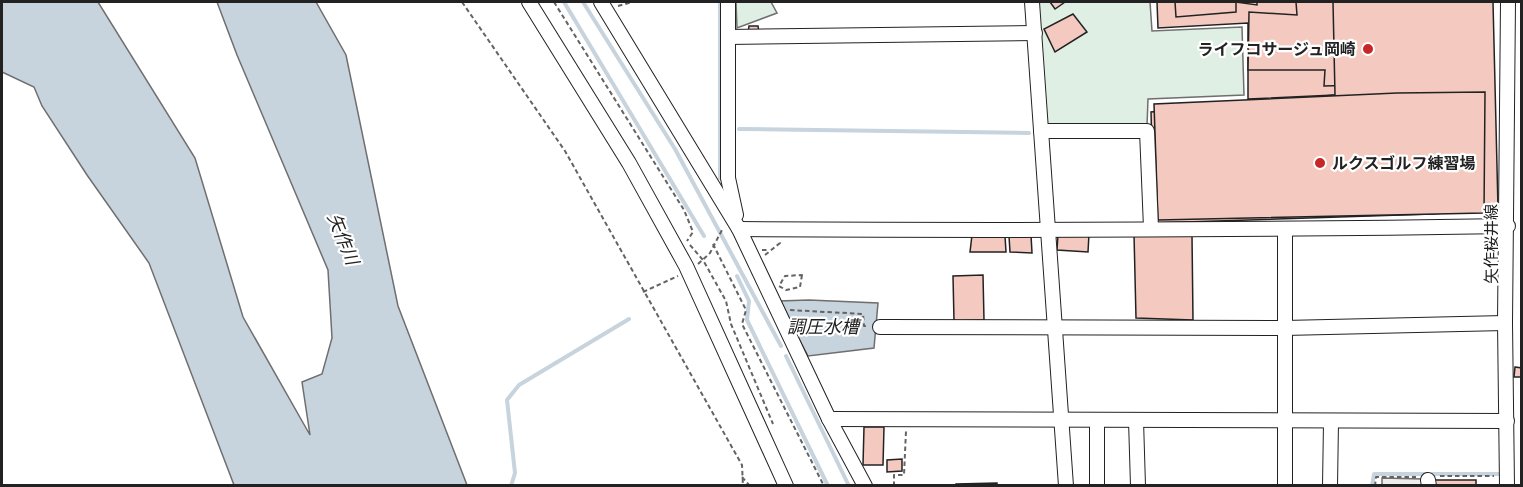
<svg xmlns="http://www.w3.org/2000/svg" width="1523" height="487" font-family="Cabin,'Noto Sans JP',sans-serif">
  <rect width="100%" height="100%" fill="#fff"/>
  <!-- green -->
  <g fill="#e0efe3" stroke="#6f6f6f" stroke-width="1.5">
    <polygon points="736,2 771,2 777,13 737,28"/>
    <polygon points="1038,2 1150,2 1152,31 1242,27 1244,95 1148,99 1147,126 1047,125"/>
  </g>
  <!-- parking -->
  <polygon fill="#ededed" stroke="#6f6f6f" stroke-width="1.5" points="1382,478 1423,479 1423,485 1382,485"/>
  <!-- water -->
  <g fill="#c7d3dd" stroke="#6f6f6f" stroke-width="1.5">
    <polygon points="2,2 98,2 195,158 243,317 310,435 302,382 322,374 332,338 328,270 237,55 217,2 316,2 346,55 398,306 467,485 234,485 149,263 87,175 42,106 34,87 2,72"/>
    <polygon points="809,300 878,303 874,348 808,356 779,301"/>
  </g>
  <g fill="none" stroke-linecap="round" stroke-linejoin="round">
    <!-- stream -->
    <g stroke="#c7d3dd" stroke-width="4">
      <polyline points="564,2 704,236"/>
      <polyline points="583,2 675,149 781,346"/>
      <polyline points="720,2 720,178"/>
      <polyline points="739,129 1029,133"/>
      <polyline points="737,276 749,301 747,320 828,486"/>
      <polyline points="786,356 849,486"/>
      <polyline points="511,486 515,473 507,400 519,385 629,319"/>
      <polyline points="1372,486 1374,474 1500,474"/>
    </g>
  </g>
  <!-- building -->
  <g fill="#f3c9c0" stroke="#222" stroke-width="1.5">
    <polygon points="1050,2 1065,2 1055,9"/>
    <polygon points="1157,2 1490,2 1486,88 1248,99 1248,23 1158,28"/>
    <polygon points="1175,2 1257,2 1257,5 1236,2 1236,12 1176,17"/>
    <polygon points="1296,2 1400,2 1398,84 1324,86 1325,70 1248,70 1249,12 1297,15"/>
    <polygon points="1333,2 1493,2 1498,208 1432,214 1154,223 1151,112 1335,95"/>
    <polygon points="1073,14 1087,32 1055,52 1044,29"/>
    <polygon points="749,26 758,26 759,33 748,33"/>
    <polygon points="1485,92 1484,213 1158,220 1154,104 1397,93"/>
    <polygon points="1058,234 1089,234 1088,252 1057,250"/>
    <polygon points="1134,234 1192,235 1193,320 1136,318"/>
    <polygon points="972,235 1005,236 1006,252 970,252"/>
    <polygon points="1031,235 1032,253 1010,252 1009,236"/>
    <polygon points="983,275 984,320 954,321 953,276"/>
    <polygon points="1515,367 1522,368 1522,377 1514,377"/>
    <polygon points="864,427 884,427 883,465 863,465"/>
    <polygon points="902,459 902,471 887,472 887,460"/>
    <rect x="1435" y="480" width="41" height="6"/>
    <polygon points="997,483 997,486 956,486 956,484"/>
  </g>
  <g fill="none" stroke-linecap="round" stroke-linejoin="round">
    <!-- minor casing -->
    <g stroke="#222" stroke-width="16">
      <g id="minor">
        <polyline points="529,2 629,163 686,266 786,486"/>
        <polyline points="601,2 739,229 829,419 865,486"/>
        <polyline points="728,2 728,178 736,215"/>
        <polyline points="1032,2 1066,486"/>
        <polyline points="728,37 1035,33"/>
        <polyline points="1041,131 1147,131 1151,228"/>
        <path d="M739,229C995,231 1251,230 1508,226"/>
        <polyline points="1285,230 1285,486"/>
        <polyline points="880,327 1284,328 1505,323"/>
        <polyline points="829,419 1507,421"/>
        <polyline points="1136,420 1138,486"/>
        <polyline points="1428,480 1429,486"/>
        <polyline points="1097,486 1097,420"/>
        <polyline points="1330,486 1331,422"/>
        <polyline points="1507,486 1505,323 1508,2"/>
      </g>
    </g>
    <!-- path -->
    <g stroke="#646464" stroke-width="2" stroke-dasharray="4.5 3" stroke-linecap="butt">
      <polyline points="462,2 565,151 742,465 743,486"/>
      <polyline points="554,2 684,210 693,232 687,241"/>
      <polyline points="618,6 633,2"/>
      <polyline points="713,244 746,310 742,324 824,486"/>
      <polyline points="690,245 703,260 726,301 731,324 773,424"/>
      <polyline points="762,250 769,250"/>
      <polyline points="765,255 780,243 779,242"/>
      <polyline points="698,264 710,253 723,228"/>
      <polygon points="802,275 800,287 786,290 779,286 785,276"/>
      <polyline points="643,292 678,276"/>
      <polyline points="790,310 863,314 864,326 868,326"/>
      <polyline points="1440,476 1494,476"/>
      <polyline points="742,477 750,486"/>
      <polyline points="894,486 894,475 904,475 906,431"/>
      <polyline points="1375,486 1376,477 1416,477"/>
    </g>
    <!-- minor -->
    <use href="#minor" stroke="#fff" stroke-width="14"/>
  </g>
  <!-- markers -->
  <g fill="#c62828" stroke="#fff" stroke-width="2">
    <circle cx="1368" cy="49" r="6"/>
    <circle cx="1320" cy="163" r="6"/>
  </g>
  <g text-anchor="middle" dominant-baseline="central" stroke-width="4.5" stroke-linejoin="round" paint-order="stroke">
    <!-- poi labels -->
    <g font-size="16" font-weight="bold" fill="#222" stroke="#fff" text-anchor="end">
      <text x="1356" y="49">ライフコサージュ岡崎</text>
      <text x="1332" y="163" text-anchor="start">ルクスゴルフ練習場</text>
    </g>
    <!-- street labels -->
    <g font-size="16" fill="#222" stroke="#fff">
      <text transform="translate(1491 244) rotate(-90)">矢作桜井線</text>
    </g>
    <!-- water labels -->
    <g font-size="18" font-style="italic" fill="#222" stroke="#fff">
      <text transform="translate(343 239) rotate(68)">矢作川</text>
      <text x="823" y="327">調圧水槽</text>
    </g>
  </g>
  <!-- border -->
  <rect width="1523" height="487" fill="none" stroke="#222222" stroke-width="6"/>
</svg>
